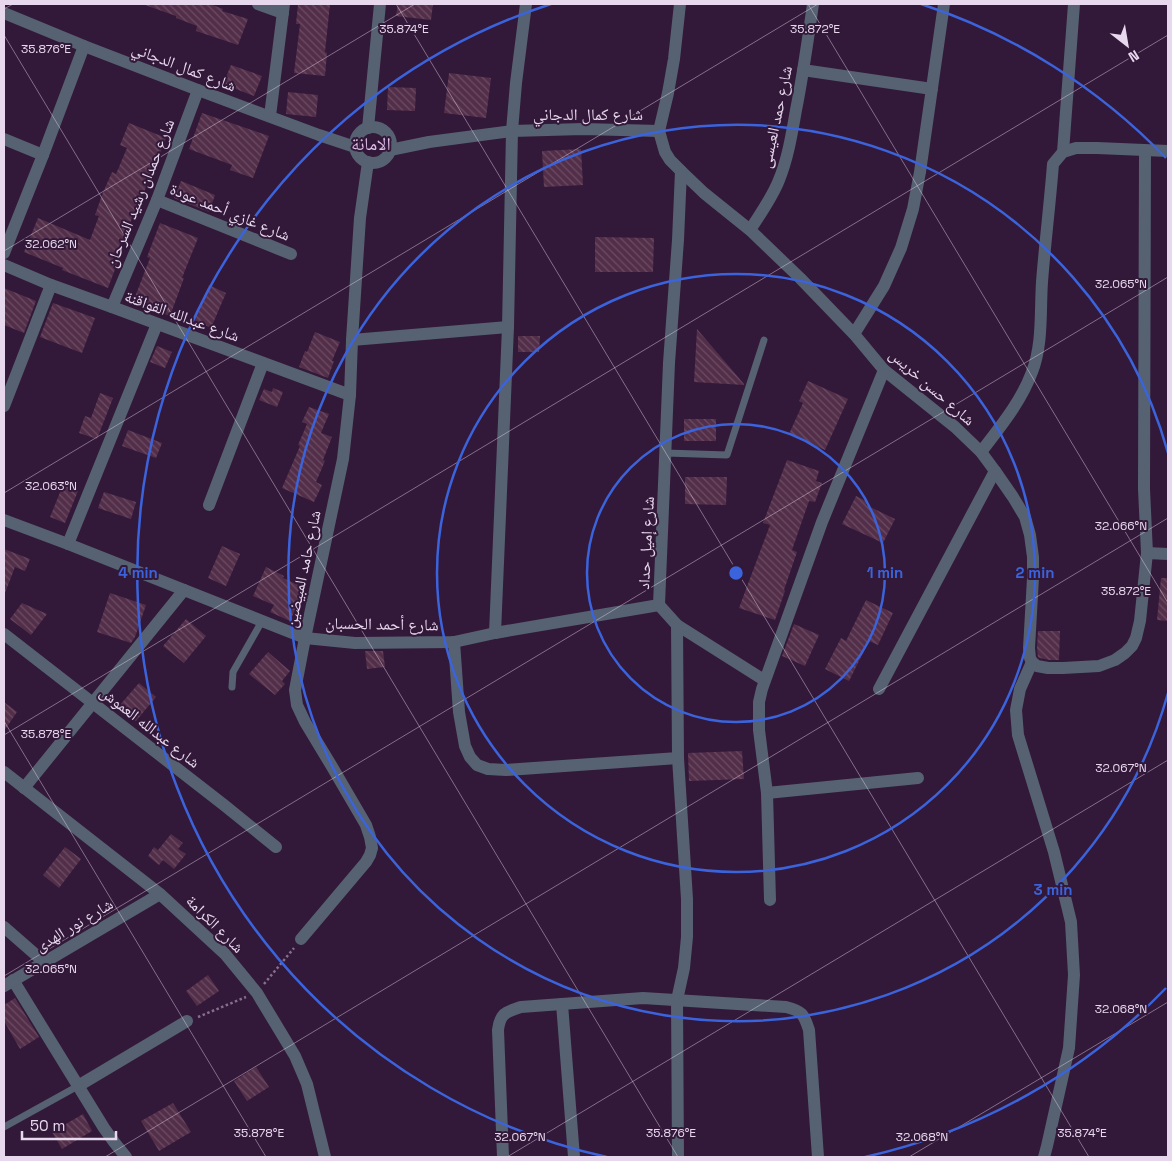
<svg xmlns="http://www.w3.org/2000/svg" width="1172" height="1161" font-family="'Space Grotesk','Noto Naskh Arabic',sans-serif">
  <defs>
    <pattern id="building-back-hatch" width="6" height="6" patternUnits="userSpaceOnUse" patternTransform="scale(1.25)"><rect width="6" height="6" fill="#532e49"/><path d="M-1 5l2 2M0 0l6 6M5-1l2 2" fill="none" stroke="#6c4c64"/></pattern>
  </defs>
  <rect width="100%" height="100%" fill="#321839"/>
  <!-- building -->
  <g fill="url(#building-back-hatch)">
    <polygon points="145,4 210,4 223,9 222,11 248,19 238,45 196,31 197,26 176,18 176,16 145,5"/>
    <polygon points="298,4 330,4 325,52 327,53 325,76 294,73 300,24 296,24"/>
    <polygon points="398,4 433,4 431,20 396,16"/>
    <polygon points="231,65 262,76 254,96 223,84"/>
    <polygon points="449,73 491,78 486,118 444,113"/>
    <polygon points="388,87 416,88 415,111 387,110"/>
    <polygon points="288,92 318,95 316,117 286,114"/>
    <polygon points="202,113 269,136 253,178 230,170 232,165 189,149"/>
    <polygon points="129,123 166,138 156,163 158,163 149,183 148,183 138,205 137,205 118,255 120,256 108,288 62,270 63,268 24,252 38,218 90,240 99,216 95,215 102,195 112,172 116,174 127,148 120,145"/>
    <polygon points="581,149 583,185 544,187 542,151"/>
    <polygon points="181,181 215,195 209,212 174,198"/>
    <polygon points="160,223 198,238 182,278 184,278 170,316 133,302 150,258 147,257"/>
    <polygon points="595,237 654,238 653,272 595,272"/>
    <polygon points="209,285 226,293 211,328 194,320"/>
    <polygon points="4,288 36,301 24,333 4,325"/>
    <polygon points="53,303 95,318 82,353 40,337"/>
    <polygon points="697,329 744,384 744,385 694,382"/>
    <polygon points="315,332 340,342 332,361 334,361 328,378 299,367 305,351 307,352"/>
    <polygon points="518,336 540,336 539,352 518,352"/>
    <polygon points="157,346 172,352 165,368 150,362"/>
    <polygon points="808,381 848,399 825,450 789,434 803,403 799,401"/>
    <polygon points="273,388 283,392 277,407 259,400 264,389 272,392"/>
    <polygon points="100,393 113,398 97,439 79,433 85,416 91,418"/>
    <polygon points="309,407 329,414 321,433 332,437 323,460 325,461 316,482 322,485 314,502 282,488 300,446 298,445 307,424 302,422"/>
    <rect x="684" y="419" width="32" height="22"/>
    <polygon points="128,430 162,443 156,458 122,446"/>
    <polygon points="787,460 819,471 816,481 822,483 815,502 809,501 792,550 797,552 784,590 785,591 775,620 739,608 770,525 763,523"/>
    <polygon points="685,477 727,477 726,505 685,504"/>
    <polygon points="63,485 78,491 65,523 50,517"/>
    <polygon points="104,492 136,502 131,519 98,508"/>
    <polygon points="856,496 868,502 866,505 895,519 883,543 842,524"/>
    <polygon points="222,546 240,554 226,586 208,578"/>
    <polygon points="4,549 30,559 25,571 15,567 5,593"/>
    <polygon points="266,567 284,576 283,578 305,588 290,621 270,612 274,605 253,596"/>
    <polygon points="1161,578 1168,578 1168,621 1157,620"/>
    <polygon points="110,593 146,605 135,637 131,643 97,632"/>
    <polygon points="866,600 893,613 878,645 869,641 849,681 825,669 841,638 846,641"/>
    <polygon points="22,603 47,614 31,635 10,619"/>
    <polygon points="186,619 206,636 184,663 163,646"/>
    <polygon points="794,624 819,635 805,666 782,656"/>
    <polygon points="1038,631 1060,631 1059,660 1049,660 1040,658 1038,657 1037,648"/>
    <polygon points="365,651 383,651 385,667 367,669"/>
    <polygon points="268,652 290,671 282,681 285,684 275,695 249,674"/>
    <polygon points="139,683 156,697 136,721 119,706"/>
    <polygon points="4,702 17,712 4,731"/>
    <polygon points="742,751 744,779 689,781 688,753"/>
    <polygon points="171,834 183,843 178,849 186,854 174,869 163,860 159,865 148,856 154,847 158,850"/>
    <polygon points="65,847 81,859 59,888 43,875"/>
    <polygon points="208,975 219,991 197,1006 186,991"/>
    <polygon points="15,998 39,1037 20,1049 4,1021 4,1005"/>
    <polygon points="256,1067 269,1087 247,1101 234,1081"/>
    <polygon points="173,1103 191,1132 159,1151 141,1121"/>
    <polygon points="83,1114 92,1131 62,1149 52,1132"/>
  </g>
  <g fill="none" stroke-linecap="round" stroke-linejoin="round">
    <!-- path -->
    <g stroke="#85708c" stroke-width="2.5" stroke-dasharray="2.5 2.5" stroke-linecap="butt">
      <polyline points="264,984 294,948"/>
      <polyline points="198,1017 246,997"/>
    </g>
    <!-- service -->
    <g stroke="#566172" stroke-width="7">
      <polyline points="666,453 727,455 764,340"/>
      <polyline points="232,687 233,672 262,621"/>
      <polyline points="4,1127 78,1086"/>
    </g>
    <!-- minor -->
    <g stroke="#566172" stroke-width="12">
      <polyline points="258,4 283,13"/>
      <polyline points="680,4 674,59 668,93 659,131 665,152 670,160 681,171 704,193 750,230 800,278 854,334 884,370 955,427 981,452 995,471 1013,497 1025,517 1030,535 1033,557 1033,578 1029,648 1030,658 1032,662 1037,666 1048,668 1063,668 1099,666 1115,660 1125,653 1132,646 1136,638 1140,621 1147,553 1144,489 1145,151"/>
      <polyline points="4,13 84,46 198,90 319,135 355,147"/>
      <polyline points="803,70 932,89"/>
      <polyline points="270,116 284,4"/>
      <circle cx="373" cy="145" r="18"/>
      <polyline points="368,128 380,4"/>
      <polyline points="4,139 43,155"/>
      <polyline points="390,150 429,142 512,131 583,129 659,131"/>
      <polyline points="1063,152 1074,4"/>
      <polyline points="157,200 291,254"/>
      <path d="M750,230C760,214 772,198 779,180C788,158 792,133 796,110C803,75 808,39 813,4"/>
      <polyline points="4,253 43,155 84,46"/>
      <polyline points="4,265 51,285 112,307 350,395"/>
      <polyline points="112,307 157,200 198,90"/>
      <polyline points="854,334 884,286 901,248 913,209 920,172 944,4"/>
      <polyline points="352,340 508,327"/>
      <polyline points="4,406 51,285"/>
      <path d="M981,452C1000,427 1021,402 1032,372C1043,344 1040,312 1042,282C1045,243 1050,203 1053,164L1063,152L1076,148H1097L1168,151"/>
      <polyline points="209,505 263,363"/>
      <polyline points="4,520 68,544 305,638 355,643 454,642 495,633 659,605"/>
      <polyline points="68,544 157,324"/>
      <polyline points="1147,553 1168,554"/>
      <polyline points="677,625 764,680"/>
      <polyline points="495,633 508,327 512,131 516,83 526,4"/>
      <polyline points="4,634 224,805 276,847"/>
      <polyline points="454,642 459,712 465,746 470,757 477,765 488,769 506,770 678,758"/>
      <polyline points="1032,662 1020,689 1016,710 1018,735 1054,852 1071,922 1074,975 1069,1048 1047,1146 1044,1157"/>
      <polyline points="879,689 995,471"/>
      <polyline points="24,788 184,590"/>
      <polyline points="767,793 918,778"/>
      <polyline points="770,900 767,793 759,730 759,702 762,689 822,522 884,370"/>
      <polyline points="4,927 44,962"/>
      <polyline points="301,939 366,862 370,855 372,848 370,837 366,825 331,765 305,722 297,705 295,690 305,638 343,459 350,395 352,340 360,218 368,162"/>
      <polyline points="13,980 104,1128 114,1142 126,1157"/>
      <polyline points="4,986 160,894"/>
      <polyline points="562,1004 574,1157"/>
      <polyline points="78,1086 187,1021"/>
      <path d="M503,1157L498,1030C500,1013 506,1012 521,1007L643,998L786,1007C802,1011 804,1014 809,1030L818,1157"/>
      <polyline points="678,1157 677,1000 684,968 687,937 687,899 678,758 677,625 659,605 669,363 678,240 681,171"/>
    </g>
    <!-- tertiary -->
    <polyline stroke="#566172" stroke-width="12" points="4,772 160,894 225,954 257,993 295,1056 307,1084 325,1157"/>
  </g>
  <!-- ticks -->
  <path fill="none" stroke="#e8d8ee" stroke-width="1" stroke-opacity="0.45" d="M396,4L1089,1157M808,4L1168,603M4,9L13,4M4,35L678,1157M4,251L415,4M4,493L818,4M4,721L266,1157M4,735L1168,35M4,976L1168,277M105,1157L1168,518M507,1157L1168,760M909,1157L1168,1002"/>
  <!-- distance rings -->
  <g fill="none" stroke="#3b63db" stroke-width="2.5">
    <circle cx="736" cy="573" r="149"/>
    <circle cx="736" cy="573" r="299"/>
    <path d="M1168 693A448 448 0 1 1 1168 453"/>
    <path d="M1166 988A598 598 0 0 1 865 1157M607 1157A598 598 0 0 1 551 4M921 4A598 598 0 0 1 1166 158"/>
  </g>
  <g text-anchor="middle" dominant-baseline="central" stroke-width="4" stroke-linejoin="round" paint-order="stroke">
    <!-- street labels -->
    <g font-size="16" fill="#e8d8ee" stroke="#321839">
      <text transform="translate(184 67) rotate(21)">شارع كمال الدجاني</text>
      <text x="588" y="114">شارع كمال الدجاني</text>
      <text transform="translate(776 117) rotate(-78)">شارع حمد العيسى</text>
      <text transform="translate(140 193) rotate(-68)">شارع حمدان رشيد السرحان</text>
      <text transform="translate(230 212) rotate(22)">شارع غازي أحمد عودة</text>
      <text transform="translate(182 316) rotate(20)">شارع عبدالله القواقنة</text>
      <text transform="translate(932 387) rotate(41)">شارع حسن خريس</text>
      <text transform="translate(646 543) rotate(-87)">شارع إميل حداد</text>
      <text transform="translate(303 569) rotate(-78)">شارع حامد المبيضين</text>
      <text transform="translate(382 624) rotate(1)">شارع أحمد الحسبان</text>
      <text transform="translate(150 727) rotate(38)">شارع عبدالله العموش</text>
      <text transform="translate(215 924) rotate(45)">شارع الكرامة</text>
      <text transform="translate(74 925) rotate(-31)">شارع نور الهدى</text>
    </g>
    <!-- neighbourhood labels -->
    <g font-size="18" fill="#dfbee9" stroke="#321839">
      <text x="371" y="143">الامانة</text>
    </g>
  </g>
  <g font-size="12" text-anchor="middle" fill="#e8d8ee" stroke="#321839" stroke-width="4" stroke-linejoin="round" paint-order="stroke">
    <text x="404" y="33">35.874°E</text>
    <text x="815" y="33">35.872°E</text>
    <text x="46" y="53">35.876°E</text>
    <text x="51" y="248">32.062°N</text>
    <text x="1121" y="288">32.065°N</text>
    <text x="51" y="490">32.063°N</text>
    <text x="1121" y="530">32.066°N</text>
    <text x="1126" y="595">35.872°E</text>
    <text x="46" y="738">35.878°E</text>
    <text x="1121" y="772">32.067°N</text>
    <text x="51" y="973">32.065°N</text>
    <text x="1121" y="1013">32.068°N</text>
    <text x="259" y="1137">35.878°E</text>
    <text x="671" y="1137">35.876°E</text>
    <text x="1082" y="1137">35.874°E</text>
    <text x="520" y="1141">32.067°N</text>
    <text x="922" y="1141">32.068°N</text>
  </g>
  <circle cx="736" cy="573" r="8" fill="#3b63db" stroke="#321839" stroke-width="2.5"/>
  <g font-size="15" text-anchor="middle" font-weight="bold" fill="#3b63db" stroke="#321839" stroke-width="4" stroke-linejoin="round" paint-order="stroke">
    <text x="885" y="578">1 min</text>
    <text x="1035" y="578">2 min</text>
    <text x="138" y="578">4 min</text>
    <text x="1053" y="895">3 min</text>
  </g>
  <!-- border -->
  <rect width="1172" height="1161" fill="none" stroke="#e8d8ee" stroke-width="10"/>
  <!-- north arrow -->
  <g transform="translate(1127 45) rotate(149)" stroke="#321839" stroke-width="4" paint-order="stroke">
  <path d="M0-4L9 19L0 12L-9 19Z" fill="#e8d8ee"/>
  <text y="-8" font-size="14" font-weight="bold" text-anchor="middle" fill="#e8d8ee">N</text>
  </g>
  <!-- scale -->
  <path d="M22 1131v8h94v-8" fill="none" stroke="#e8d8ee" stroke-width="2.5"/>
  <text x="30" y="1131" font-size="15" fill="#e8d8ee" stroke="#321839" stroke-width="4" paint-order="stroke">50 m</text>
</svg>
